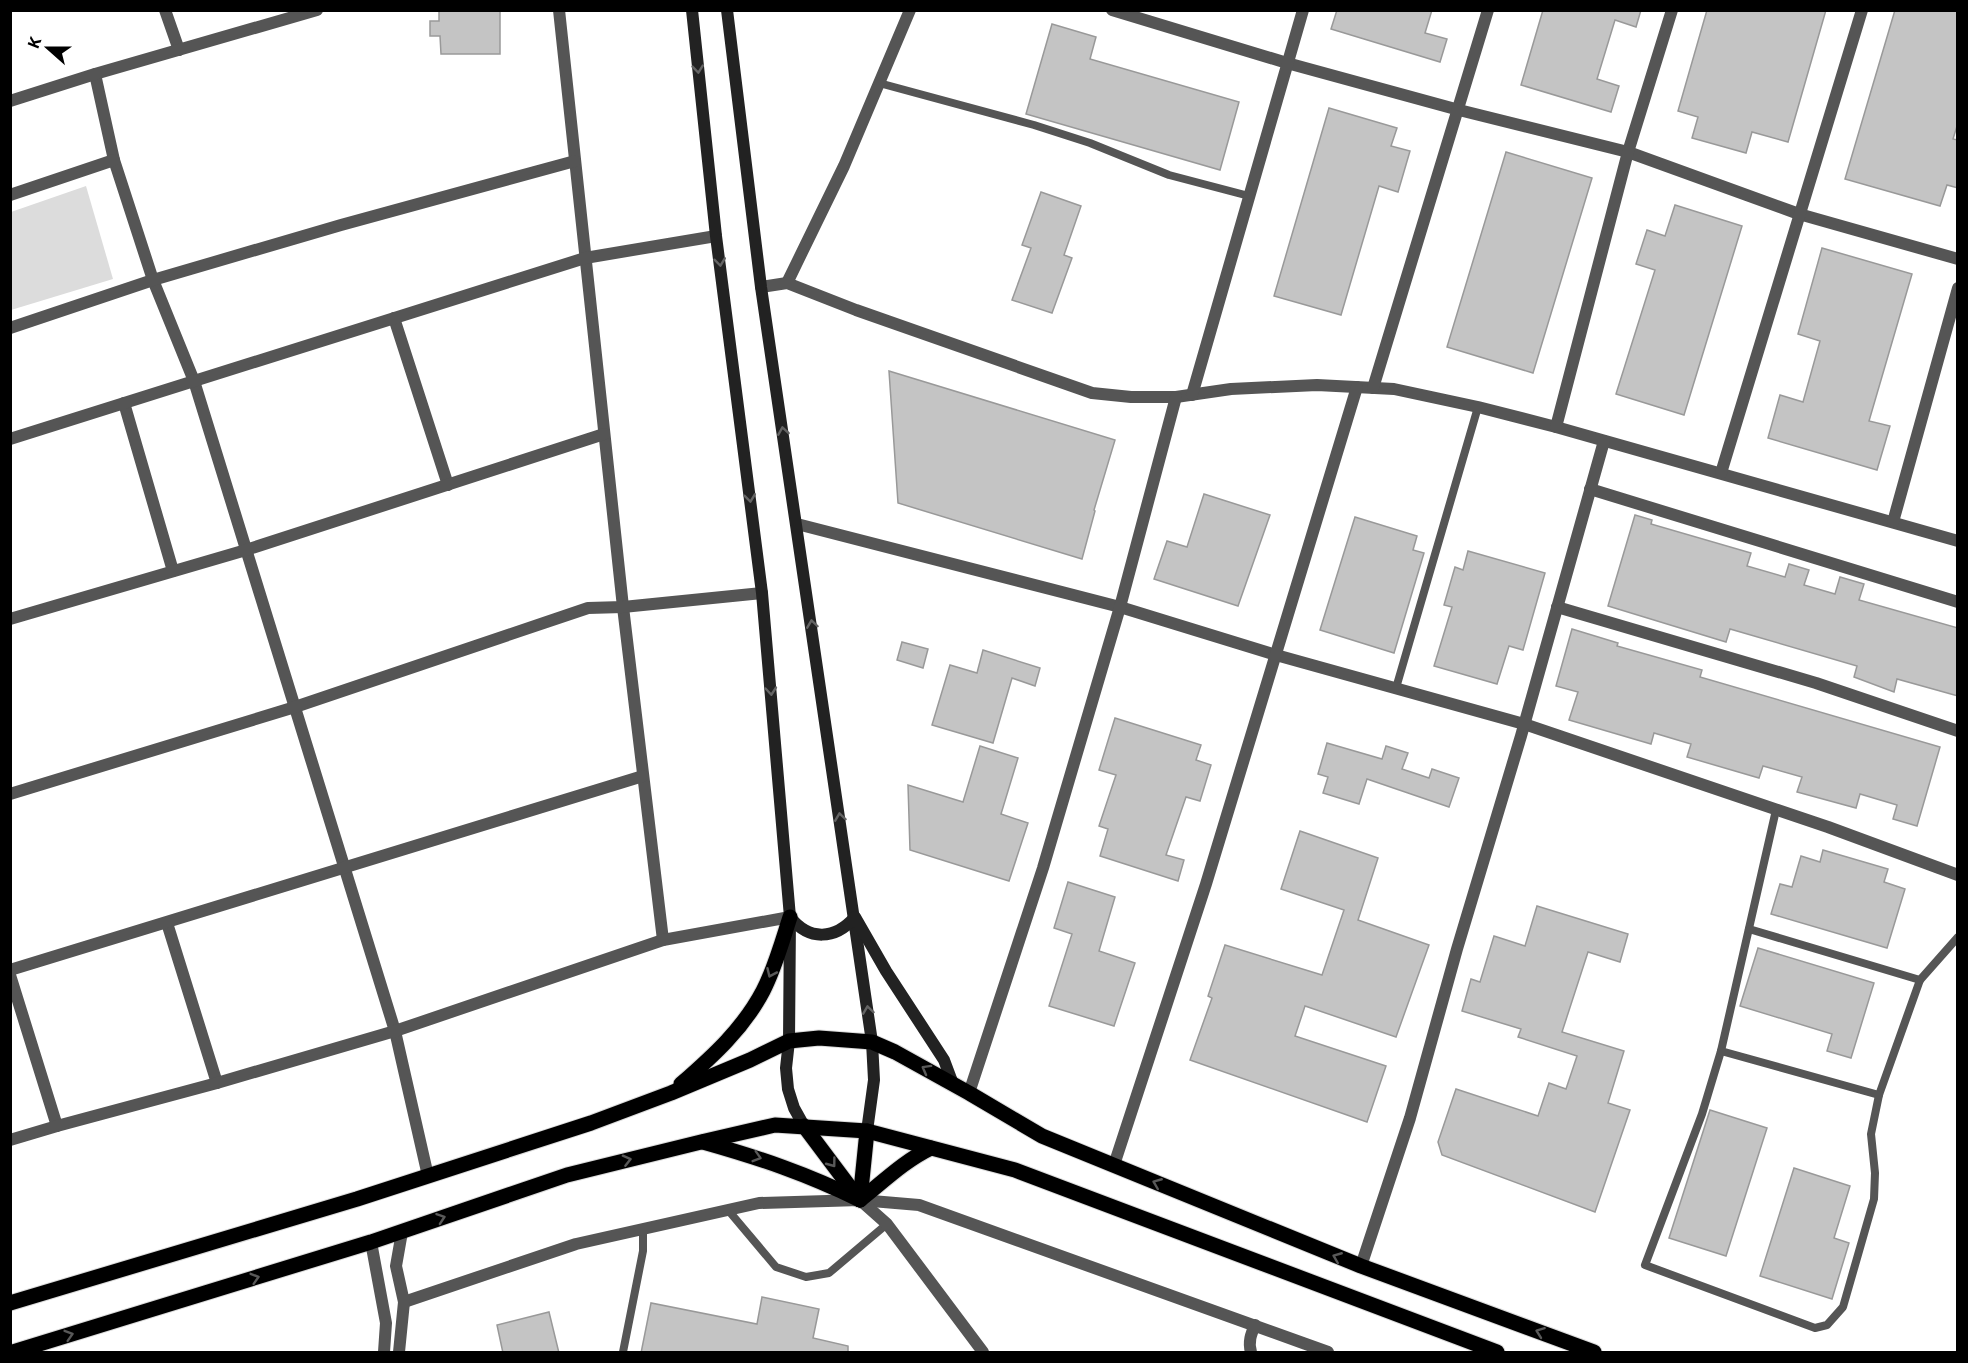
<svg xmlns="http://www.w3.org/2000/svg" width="1968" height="1363" font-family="'Open Sans',sans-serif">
  <rect width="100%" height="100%" fill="#fff"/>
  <!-- green -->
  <polygon fill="#dcdcdc" points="86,186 113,279 11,310 11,212"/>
  <!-- building -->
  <g fill="#c4c4c4" stroke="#999" stroke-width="1.5">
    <polygon points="439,10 500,10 500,54 441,54 440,36 430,36 430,21 439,21"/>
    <polygon points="1337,10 1432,10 1425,33 1447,39 1440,62 1331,29"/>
    <polygon points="1543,10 1641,10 1636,27 1615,20 1597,79 1619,86 1611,112 1521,85"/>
    <polygon points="1707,10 1826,10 1788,142 1752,132 1746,153 1692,138 1698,117 1678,111"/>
    <polygon points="1895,10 1958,10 1958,123 1953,139 1958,140 1958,188 1947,185 1940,206 1845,179"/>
    <polygon points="1052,24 1096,37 1090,59 1239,102 1220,170 1026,114"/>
    <polygon points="1329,108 1397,128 1391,146 1410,151 1398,192 1379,186 1341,315 1274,296"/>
    <polygon points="1506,152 1592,178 1533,373 1447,347"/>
    <polygon points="1041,192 1081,206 1064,255 1072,258 1052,313 1012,300 1031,248 1022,245"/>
    <polygon points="1675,205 1742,226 1684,415 1616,394 1655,270 1636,264 1647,230 1665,236"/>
    <polygon points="1822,248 1912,274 1869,421 1890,426 1877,470 1768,438 1780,395 1803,402 1820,341 1798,334"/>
    <polygon points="889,371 1115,440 1094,510 1095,511 1082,559 898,503"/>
    <polygon points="1204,494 1270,515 1238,606 1154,579 1167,541 1187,547"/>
    <polygon points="1635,515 1652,520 1651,524 1751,553 1747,566 1785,577 1789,564 1809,570 1804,585 1835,594 1840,577 1864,584 1859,600 1958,628 1958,696 1897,679 1894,692 1854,677 1857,666 1730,629 1726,642 1608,606"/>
    <polygon points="1355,517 1417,536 1413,550 1424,553 1394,653 1320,630"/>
    <polygon points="1468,551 1545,573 1523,650 1509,646 1497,684 1434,666 1452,607 1444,605 1455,567 1463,570"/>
    <polygon points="1572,629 1618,643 1617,646 1702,670 1700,677 1940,747 1917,826 1893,819 1897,805 1860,794 1856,808 1797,792 1802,777 1763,766 1759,778 1687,757 1691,744 1654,733 1651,744 1569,720 1578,692 1556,686"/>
    <polygon points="902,642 928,649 923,668 897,660"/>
    <polygon points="983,650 1040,668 1035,686 1012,678 993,743 932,725 950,665 977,673"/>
    <polygon points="1115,718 1201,745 1196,760 1211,765 1200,801 1186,797 1166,855 1184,860 1178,881 1100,856 1108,829 1099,826 1116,775 1099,770"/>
    <polygon points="1327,743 1382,759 1386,746 1408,753 1402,769 1429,778 1432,769 1459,778 1449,807 1367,779 1359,804 1323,793 1328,777 1318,774"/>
    <polygon points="980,746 1018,758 1001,814 1028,823 1009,881 910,850 908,785 963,802"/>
    <polygon points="1300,831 1378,858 1358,920 1429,945 1396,1037 1305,1006 1295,1036 1386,1066 1367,1122 1190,1060 1212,998 1208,996 1225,945 1322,975 1344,910 1281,889"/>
    <polygon points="1823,850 1888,869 1884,882 1905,889 1887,948 1771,914 1780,884 1792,887 1801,856 1820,862"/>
    <polygon points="1068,882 1115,897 1099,951 1135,963 1114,1026 1049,1006 1072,934 1054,928"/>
    <polygon points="1537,906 1628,934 1620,962 1588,952 1562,1032 1624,1051 1608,1103 1630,1110 1595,1212 1442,1155 1438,1142 1456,1089 1538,1116 1549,1083 1566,1089 1577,1056 1518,1037 1521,1029 1462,1011 1471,979 1480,982 1494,936 1525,946"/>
    <polygon points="1758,948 1874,983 1851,1058 1827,1051 1832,1034 1740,1006"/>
    <polygon points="1710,1110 1767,1128 1726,1256 1669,1238"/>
    <polygon points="1794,1168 1850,1186 1834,1238 1849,1243 1832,1299 1760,1276"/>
    <polygon points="762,1297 819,1309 813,1338 848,1346 848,1353 641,1353 651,1303 757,1324"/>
    <polygon points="549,1312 559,1353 503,1353 497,1325"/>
  </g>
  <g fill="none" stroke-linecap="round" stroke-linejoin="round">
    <!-- primary casing -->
    <g stroke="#dbdbdb" stroke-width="17">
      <g id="primary">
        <path d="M681,1084C713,1056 743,1029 763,991C775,968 782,942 790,917"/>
        <polyline points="804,1126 858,1198"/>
        <path d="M703,1142C760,1158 807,1174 860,1200"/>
        <path d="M860,1200C883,1182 904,1161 931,1148"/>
        <polyline points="860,1200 867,1131"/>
        <polyline points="10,1303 357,1199 591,1123 671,1093 750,1060 789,1041 819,1038 872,1042 895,1052 969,1093 1042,1136 1361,1266 1594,1352"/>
        <polyline points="13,1352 371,1242 567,1175 701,1142 775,1125 867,1131 1015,1170 1497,1352"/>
      </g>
    </g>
    <!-- service -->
    <g stroke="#555" stroke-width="8">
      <polyline points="879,83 1034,125 1090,143 1169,175 1249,196"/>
      <polyline points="1396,688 1478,407"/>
      <polyline points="1776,810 1721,1051 1702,1114 1645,1265 1815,1328 1827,1325 1843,1307 1874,1199 1875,1173 1871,1134 1879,1095 1920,980 1958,937"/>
      <polyline points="1749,929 1920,980"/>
      <polyline points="1721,1051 1879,1095"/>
      <polyline points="728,1210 776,1267 806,1277 829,1273 887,1224"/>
      <polyline points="623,1352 643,1251 643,1229"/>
    </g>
    <!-- minor -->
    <g stroke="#555" stroke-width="12">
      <polyline points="165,10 179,50"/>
      <polyline points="559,10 623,607 663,940"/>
      <polyline points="1112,10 1287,63 1459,110 1628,152 1799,214 1958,259"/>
      <polyline points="95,74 114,160 153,280 194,381 395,1031 428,1176"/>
      <polyline points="10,101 95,74 317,10"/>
      <polyline points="10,195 114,160"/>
      <polyline points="787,283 844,166 910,10"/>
      <polyline points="761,287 787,283 856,310 1092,393 1131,397 1176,397 1231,389 1317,385 1394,389 1478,407 1556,427 1958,541"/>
      <polyline points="394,318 448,485"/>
      <polyline points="10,328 153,280 341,225 575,161"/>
      <polyline points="1373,388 1488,10"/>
      <polyline points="1192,395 1303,10"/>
      <polyline points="124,403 173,571"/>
      <polyline points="1556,427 1628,152 1672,10"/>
      <polyline points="10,439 585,258 716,236"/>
      <polyline points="1721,473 1862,10"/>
      <polyline points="1590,489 1958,602"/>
      <polyline points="1893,522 1958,288"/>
      <polyline points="797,524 1120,607 1276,655 1524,724 1828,827 1958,875"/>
      <polyline points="1557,607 1816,683 1958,731"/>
      <polyline points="10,619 246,550 604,434"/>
      <polyline points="10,794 295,707 588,608 623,607 762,593"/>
      <polyline points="167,923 217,1083"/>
      <polyline points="10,970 643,776"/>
      <polyline points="10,975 57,1126"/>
      <polyline points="969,1093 1043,868 1120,607 1176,397"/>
      <polyline points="10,1140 57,1126 217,1083 395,1031 663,940 790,917"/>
      <polyline points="1114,1165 1206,884 1357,387"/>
      <polyline points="1361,1266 1410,1118 1457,949 1521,736 1604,441"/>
      <polyline points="404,1302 576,1244 759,1203 860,1200 919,1205 1328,1352"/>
      <path d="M1251,1352C1248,1342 1251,1334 1255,1325"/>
    </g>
    <!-- tertiary -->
    <g stroke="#555" stroke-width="12">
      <polyline points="860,1200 887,1224 983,1352"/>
      <polyline points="371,1242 386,1323 384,1352"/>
      <polyline points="399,1352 404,1302 396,1266 402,1232"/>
    </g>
    <!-- secondary -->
    <g stroke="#222" stroke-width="12">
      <polyline points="692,10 716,236 762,593 790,917 789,1041 786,1068 788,1089 794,1108 804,1126"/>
      <polyline points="727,10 761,287 872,1042 874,1080 867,1131"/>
      <path d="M790,917C809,941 835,940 855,917L886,971L944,1060L953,1084"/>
    </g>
    <!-- primary -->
    <use href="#primary" stroke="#000" stroke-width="15"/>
  </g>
  <!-- one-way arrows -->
  <defs><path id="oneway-chevron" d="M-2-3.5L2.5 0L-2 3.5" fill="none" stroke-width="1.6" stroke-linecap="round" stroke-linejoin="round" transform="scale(1.5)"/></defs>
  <g stroke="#646464">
    <use href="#oneway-chevron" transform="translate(698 69) rotate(84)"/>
    <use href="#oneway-chevron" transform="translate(720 262) rotate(83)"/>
    <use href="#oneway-chevron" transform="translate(783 431) rotate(-99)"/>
    <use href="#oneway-chevron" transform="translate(750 498) rotate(83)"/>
    <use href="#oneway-chevron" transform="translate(812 624) rotate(-98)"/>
    <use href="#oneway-chevron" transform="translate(771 691) rotate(85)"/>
    <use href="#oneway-chevron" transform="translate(840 817) rotate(-98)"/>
    <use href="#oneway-chevron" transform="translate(868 1010) rotate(-98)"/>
  </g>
  <g stroke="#595959">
    <use href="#oneway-chevron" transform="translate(771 973) rotate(114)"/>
    <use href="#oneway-chevron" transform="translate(926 1069) rotate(-151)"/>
    <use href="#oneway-chevron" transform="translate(757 1157) rotate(17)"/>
    <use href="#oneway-chevron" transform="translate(627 1160) rotate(-14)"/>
    <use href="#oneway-chevron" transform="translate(832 1163) rotate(53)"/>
    <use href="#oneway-chevron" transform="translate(1157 1183) rotate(-158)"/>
    <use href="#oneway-chevron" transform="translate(441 1218) rotate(-19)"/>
    <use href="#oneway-chevron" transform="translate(1337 1257) rotate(-158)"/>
    <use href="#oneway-chevron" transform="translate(255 1278) rotate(-17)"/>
    <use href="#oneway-chevron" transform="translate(1540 1332) rotate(-160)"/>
    <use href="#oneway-chevron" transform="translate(69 1335) rotate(-17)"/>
  </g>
  <!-- border -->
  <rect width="1968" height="1363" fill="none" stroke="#000000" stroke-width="24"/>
  <!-- north arrow -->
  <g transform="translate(48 48) rotate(291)" stroke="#ffffff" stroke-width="4.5" paint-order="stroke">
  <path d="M0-4.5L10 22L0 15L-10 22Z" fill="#000000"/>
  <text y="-9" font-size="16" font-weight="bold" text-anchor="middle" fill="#000000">K</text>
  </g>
</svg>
